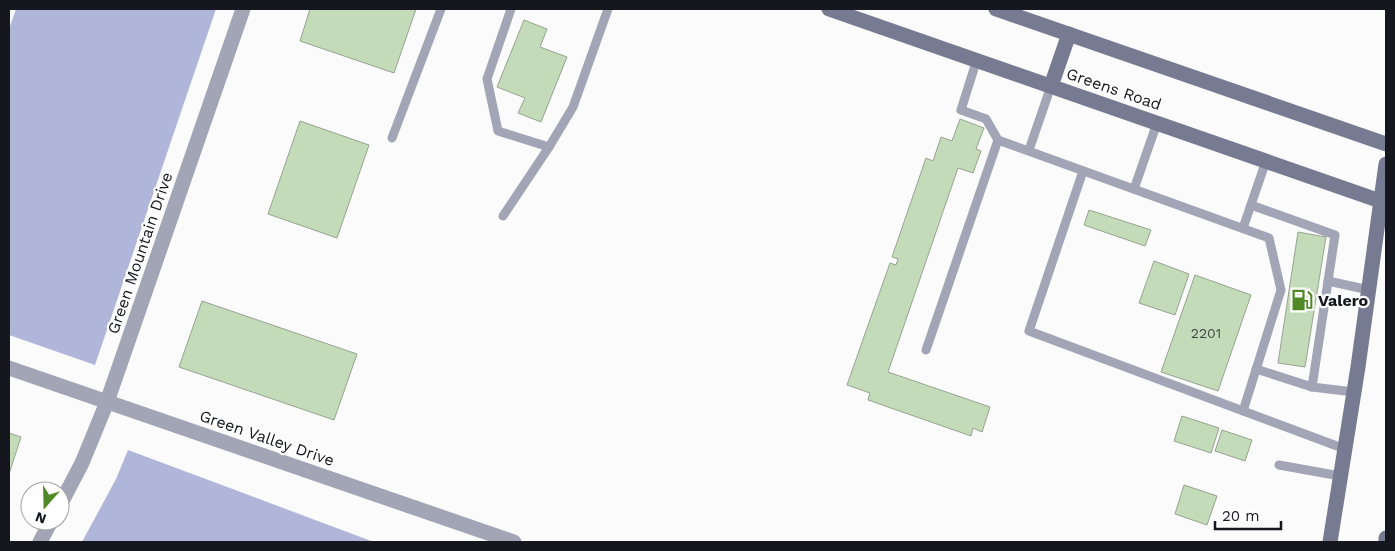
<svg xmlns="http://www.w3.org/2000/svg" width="1395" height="551" font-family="'Work Sans',sans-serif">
  <rect width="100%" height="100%" fill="#fbfbfb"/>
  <!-- forest -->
  <g fill="#b0b6da">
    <polygon points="16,9 216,9 95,365 9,335 9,29"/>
    <polygon points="128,450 374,542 82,542 116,479"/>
  </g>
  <!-- building -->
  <g fill="#c4dbb9" stroke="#97a391">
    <polygon points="310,9 416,9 394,73 300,41"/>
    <polygon points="524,20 547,29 540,47 567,57 541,122 518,113 525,98 497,87"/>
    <polygon points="960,119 984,128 976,149 981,151 973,173 958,168 888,372 990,407 982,432 973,428 971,436 868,400 870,393 847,385 890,263 896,265 898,259 892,257 926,158 933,161 941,137 952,141"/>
    <polygon points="300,121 369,145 337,238 268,214"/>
    <polygon points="1089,210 1151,230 1145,246 1084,225"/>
    <polygon points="1298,232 1326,237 1305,367 1278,363"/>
    <polygon points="1154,261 1189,274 1175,315 1139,303"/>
    <polygon points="1195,275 1251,295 1218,391 1161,372"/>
    <polygon points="202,301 357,354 334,420 179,367"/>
    <polygon points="1182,416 1219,428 1211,453 1174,441"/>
    <polygon points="1222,430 1252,440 1245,461 1215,451"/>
    <polygon points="9,433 21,437 9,474"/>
    <polygon points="1184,485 1217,496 1207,525 1175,514"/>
  </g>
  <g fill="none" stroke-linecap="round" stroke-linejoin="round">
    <!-- lane -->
    <g stroke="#a2a5b5" stroke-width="9">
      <polyline points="511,9 487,79 498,131 549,147 573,107 608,9"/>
      <polyline points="977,59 961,110 986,119 998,140 1269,238 1281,290 1243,411"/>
      <polyline points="392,138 441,9"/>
      <polyline points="1029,150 1051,86"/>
      <polyline points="1083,171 1029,331 1345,449"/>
      <polyline points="1134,189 1157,123"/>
      <polyline points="1251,205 1335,235 1312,387"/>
      <polyline points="503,216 549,147"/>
      <polyline points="1243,228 1266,161"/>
      <polyline points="1328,281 1369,290"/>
      <polyline points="926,350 998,140"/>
      <polyline points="1256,369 1312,387 1354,392"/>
      <polyline points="1279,465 1340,476"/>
    </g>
    <!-- street -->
    <g stroke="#a2a5b5" stroke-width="15">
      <polyline points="9,368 514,542"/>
      <polyline points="60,505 82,463 107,402 243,9"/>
      <polyline points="40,542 51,521"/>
    </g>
    <!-- secondary -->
    <g stroke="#777b92" stroke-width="15">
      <polyline points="829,9 1386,203"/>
      <polyline points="996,9 1386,144"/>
      <polyline points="1051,86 1069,34"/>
      <polyline points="1330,542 1358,367 1386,164"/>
      <polyline points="1386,542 1386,538"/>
    </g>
  </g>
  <!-- icons -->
  <defs>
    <g id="fuel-bare" transform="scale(1.725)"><path d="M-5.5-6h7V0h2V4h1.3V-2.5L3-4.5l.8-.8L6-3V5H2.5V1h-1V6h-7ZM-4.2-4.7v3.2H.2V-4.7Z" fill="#508a27" stroke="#fff" stroke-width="2.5" paint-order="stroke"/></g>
  </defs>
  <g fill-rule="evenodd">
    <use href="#fuel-bare" x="1302" y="300"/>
  </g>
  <g text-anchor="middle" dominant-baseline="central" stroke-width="4.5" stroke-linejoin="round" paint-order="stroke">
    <!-- number labels -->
    <g font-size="14" fill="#424845">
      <text x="1206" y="333">2201</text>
    </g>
    <!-- street labels -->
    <g font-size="16" fill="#16171e" stroke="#fff">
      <text transform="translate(1114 89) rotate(19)">Greens Road</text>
      <text transform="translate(140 253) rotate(-71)">Green Mountain Drive</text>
      <text transform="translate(267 438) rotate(19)">Green Valley Drive</text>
    </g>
    <!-- poi labels -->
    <g font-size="16" font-weight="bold" fill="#16171e" stroke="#fff" text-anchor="start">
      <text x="1318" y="300">Valero</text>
    </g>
  </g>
  <!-- border -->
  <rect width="1395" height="551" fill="none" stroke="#16171e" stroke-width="20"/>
  <!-- north arrow -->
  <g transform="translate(45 506) rotate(200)"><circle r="24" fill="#ffffff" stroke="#a2a2a5"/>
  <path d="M0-4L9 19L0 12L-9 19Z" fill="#508a27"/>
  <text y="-8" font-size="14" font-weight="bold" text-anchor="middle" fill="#16171e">N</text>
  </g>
  <!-- scale -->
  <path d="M1215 521v8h66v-8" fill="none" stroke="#16171e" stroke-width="2.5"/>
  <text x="1222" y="521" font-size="15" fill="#16171e" stroke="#ffffff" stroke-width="4" paint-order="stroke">20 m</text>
</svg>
